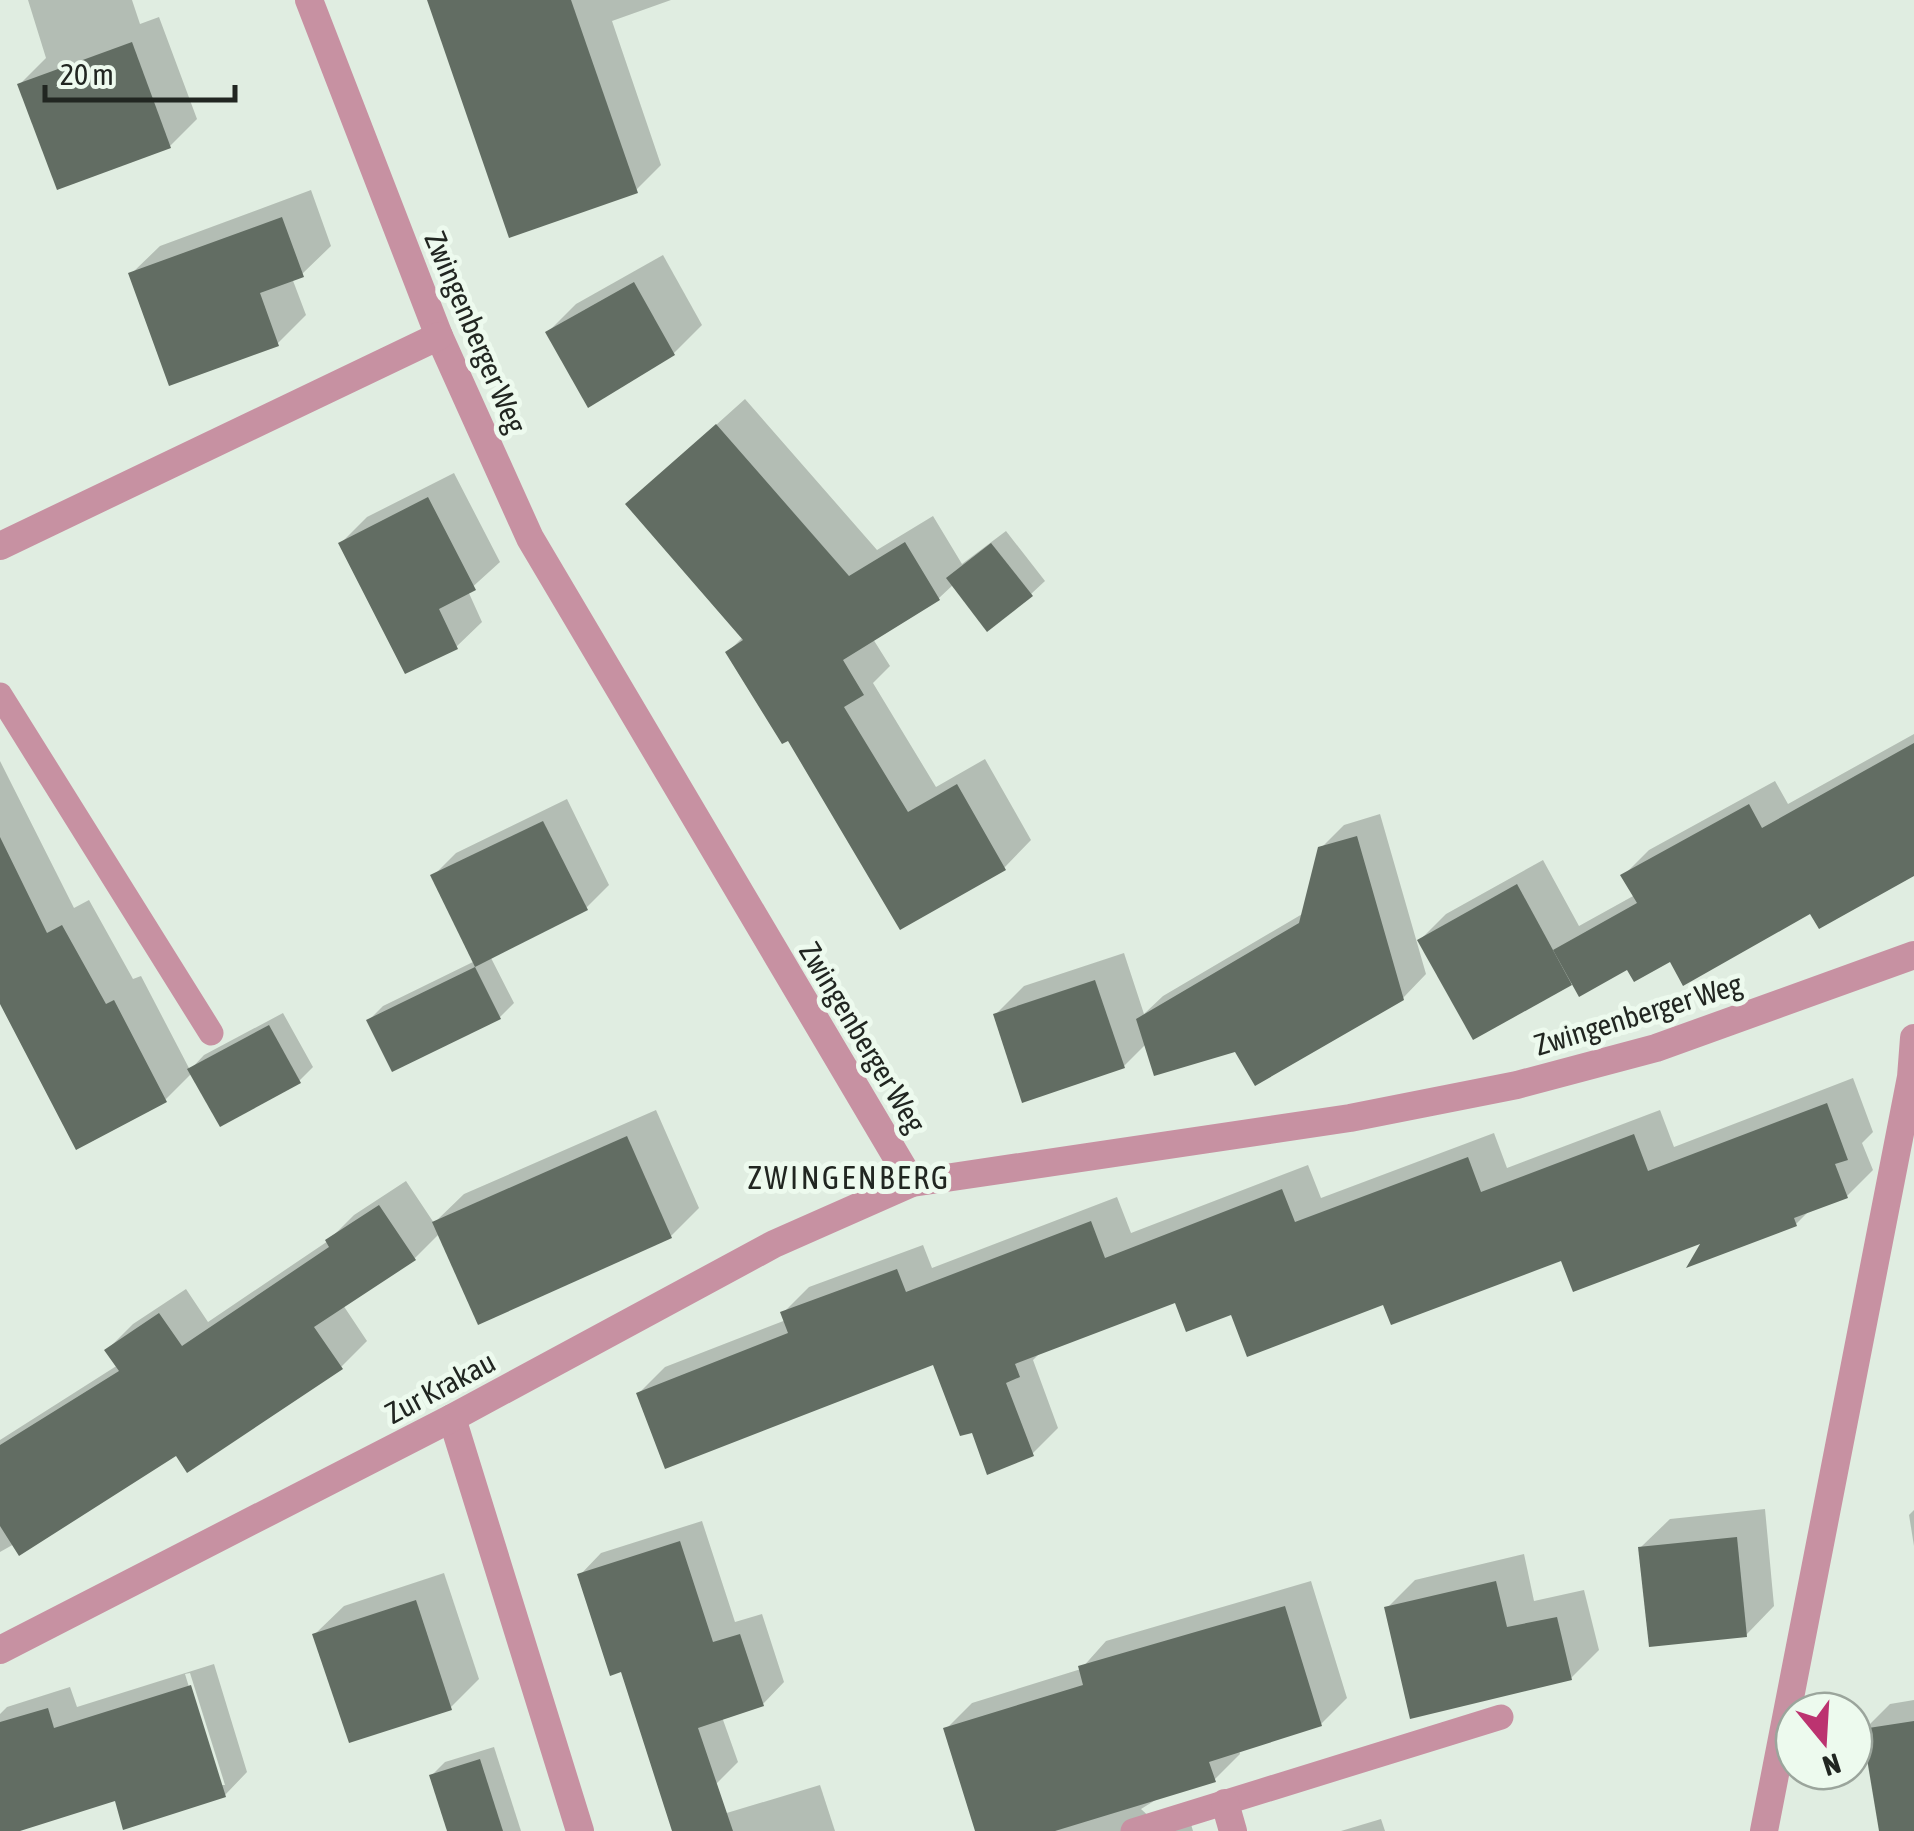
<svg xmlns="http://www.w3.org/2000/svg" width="1914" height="1831" font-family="'Asap Condensed',sans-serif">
  <rect width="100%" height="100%" fill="#e0ede1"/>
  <!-- shadow -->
  <g fill="#0003" fill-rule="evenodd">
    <polygon points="28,0 132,0 140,24 159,17 197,119 170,146 20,84 46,58"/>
    <polygon points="428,0 671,0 612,21 661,165 636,190"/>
    <polygon points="311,190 331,246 302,274 292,278 306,315 277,344 131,274 160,246"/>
    <polygon points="663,255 702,325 674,353 548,332 576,304"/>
    <polygon points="745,399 877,550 933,516 962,564 1006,531 1045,581 1031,594 954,584 939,598 873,639 890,666 873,683 936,787 985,759 1031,840 1004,868 901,926 789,737 728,652 743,637 628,504"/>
    <polygon points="454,473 500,562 468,591 482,622 456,647 341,543 367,517"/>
    <polygon points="1914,734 1914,874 1671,959 1570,983 1420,940 1446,914 1543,860 1579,926 1635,895 1624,875 1649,850 1775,781 1788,804"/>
    <polygon points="0,761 74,908 89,900 133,979 141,976 190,1070 204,1055 283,1013 313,1067 299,1081 192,1073 165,1100 0,999"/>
    <polygon points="567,799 609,885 586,908 490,956 514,1003 500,1017 369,1020 383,1006 475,961 433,876 456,853"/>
    <polygon points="1380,814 1426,974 1403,998 1236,1049 1147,1043 1124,1066 995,1015 1024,986 1124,953 1144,1014 1163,996 1304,913 1321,848 1344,825"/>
    <polygon points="1853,1078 1873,1132 1862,1143 1873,1170 1847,1196 1810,1210 1796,1224 1562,1258 1385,1302 1177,1299 1042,1351 1033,1360 1058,1428 1032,1454 973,1430 934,1362 639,1393 665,1367 786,1320 783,1313 809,1287 923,1245 932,1268 1117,1197 1131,1233 1308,1165 1321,1198 1494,1133 1507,1168 1660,1110 1674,1147"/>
    <polygon points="656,1110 699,1208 671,1236 440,1233 415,1258 343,1305 367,1341 341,1367 177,1452 0,1552 0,1440 118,1365 107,1350 133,1324 186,1289 208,1322 328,1241 354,1215 406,1181 434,1223 464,1194"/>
    <polygon points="1765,1509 1774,1606 1746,1635 1641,1547 1670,1519"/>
    <polygon points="1914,1510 1914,1546 1909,1515"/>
    <polygon points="702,1521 735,1622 762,1614 784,1682 763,1704 722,1717 738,1762 716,1784 622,1669 580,1575 601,1553"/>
    <polygon points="1524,1554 1534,1601 1584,1590 1599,1650 1571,1678 1387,1608 1415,1580"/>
    <polygon points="444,1573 479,1679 451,1707 315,1634 344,1606"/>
    <polygon points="1311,1581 1347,1698 1321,1724 1239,1750 1240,1754 1214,1780 1162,1796 1141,1809 1155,1822 1188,1814 1193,1831 977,1831 946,1729 972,1703 1081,1669 1106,1641"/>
    <path d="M214,1664L247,1772L225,1795L116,1798L0,1831V1714L7,1707L70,1687L77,1707ZM190,1673L225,1785H219L185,1674Z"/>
    <polygon points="1914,1700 1914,1812 1864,1730 1890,1704"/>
    <polygon points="494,1747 521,1831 449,1831 431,1776 445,1762"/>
    <polygon points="820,1785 835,1831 704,1831 720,1815"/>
    <polygon points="1381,1819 1385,1831 1341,1831"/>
  </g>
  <!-- building -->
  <g fill="#626d63">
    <polygon points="427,0 571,0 638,193 509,238"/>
    <polygon points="132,42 171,148 57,190 17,84"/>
    <polygon points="282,217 304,277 260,293 279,346 169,386 128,273"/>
    <polygon points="634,282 675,355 588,408 545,332"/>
    <polygon points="716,424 849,576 905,542 940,600 843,660 864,695 844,707 908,812 957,784 1006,870 900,930 788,741 782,744 725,652 743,640 625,504"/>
    <polygon points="428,497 476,590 439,609 458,649 405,674 338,543"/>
    <polygon points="991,543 1033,596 987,632 946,578"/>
    <polygon points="1914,743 1914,876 1819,929 1810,914 1683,986 1670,962 1634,982 1627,970 1579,997 1553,950 1637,903 1620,875 1749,804 1762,828"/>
    <polygon points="543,821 588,910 475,967 430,875"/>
    <polygon points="1357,836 1404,1000 1255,1086 1235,1052 1154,1076 1136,1019 1299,923 1318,847"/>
    <polygon points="0,837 47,933 62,925 106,1004 114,1000 167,1102 76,1150 0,1004"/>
    <polygon points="1517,884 1572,985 1473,1040 1417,940"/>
    <polygon points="475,967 501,1019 392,1072 366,1020"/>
    <polygon points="1095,980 1125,1068 1022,1103 993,1014"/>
    <polygon points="269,1025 301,1083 220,1127 187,1069"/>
    <polygon points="1827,1103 1848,1160 1835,1164 1848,1198 1794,1218 1797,1226 1686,1268 1700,1244 1573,1292 1561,1261 1391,1325 1383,1305 1247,1357 1231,1315 1186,1332 1175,1303 1015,1364 1020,1377 1006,1383 1034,1456 987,1475 972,1433 960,1436 933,1365 665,1469 636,1393 788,1333 780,1312 897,1269 906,1292 1091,1221 1105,1258 1282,1189 1295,1222 1468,1157 1481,1192 1634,1134 1648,1171"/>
    <polygon points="627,1136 672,1238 478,1325 432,1222"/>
    <polygon points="379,1205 416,1260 314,1327 343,1369 187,1473 176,1456 19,1556 0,1526 0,1445 119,1371 104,1350 159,1313 182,1346 329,1247 325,1240"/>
    <polygon points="1737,1537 1747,1637 1649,1647 1638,1547"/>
    <polygon points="680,1541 713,1642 740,1634 764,1706 698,1728 733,1831 672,1831 621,1672 610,1676 577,1574"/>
    <polygon points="1496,1581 1507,1627 1557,1617 1572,1680 1410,1719 1384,1607"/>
    <polygon points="416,1600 452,1710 349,1743 312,1634"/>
    <polygon points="1285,1606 1322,1726 1209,1762 1216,1782 1055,1831 975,1831 943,1728 1083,1685 1078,1666"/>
    <polygon points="191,1685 226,1797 123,1830 115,1801 20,1831 0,1831 0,1722 48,1708 54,1728"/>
    <polygon points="1914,1721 1914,1831 1879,1831 1862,1729"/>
    <polygon points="480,1759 503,1831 447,1831 429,1775"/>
  </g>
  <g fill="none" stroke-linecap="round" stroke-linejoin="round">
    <!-- service -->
    <g stroke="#c791a2" stroke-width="25">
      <polyline points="0,695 211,1033"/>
      <polyline points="1133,1831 1501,1717"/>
    </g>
    <!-- minor -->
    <g stroke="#c791a2" stroke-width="28">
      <polyline points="309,0 439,336 530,538 912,1183"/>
      <polyline points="0,546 439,336"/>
      <polyline points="452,1418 580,1831"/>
      <polyline points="0,1650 452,1418 774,1244 912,1183 1350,1118 1517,1085 1656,1048 1914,955"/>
      <polyline points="1225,1803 1233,1831"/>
      <polyline points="1764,1831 1911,1077 1914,1038"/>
    </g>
  </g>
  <g text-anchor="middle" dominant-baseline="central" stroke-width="10" stroke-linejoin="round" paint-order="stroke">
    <!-- street labels -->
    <g font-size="30" fill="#212621" stroke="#edfaee">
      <text transform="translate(476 332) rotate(67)">Zwingenberger Weg</text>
      <text transform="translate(1638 1014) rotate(-17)">Zwingenberger Weg</text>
      <text transform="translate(863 1037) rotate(59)">Zwingenberger Weg</text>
      <text transform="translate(440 1387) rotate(-28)">Zur Krakau</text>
    </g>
    <!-- neighbourhood labels -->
    <g font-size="32" letter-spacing="2.5" fill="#212621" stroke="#edfaee">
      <text x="849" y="1177">ZWINGENBERG</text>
    </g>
  </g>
  <!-- north arrow -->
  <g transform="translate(1824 1741) rotate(162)"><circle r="48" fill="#edfaee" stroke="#9ba59c" stroke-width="2.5"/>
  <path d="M0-8L18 38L0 25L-18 38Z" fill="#bc3370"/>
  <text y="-15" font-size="28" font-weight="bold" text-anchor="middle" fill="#212621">N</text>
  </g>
  <!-- scale -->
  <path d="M45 85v15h190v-15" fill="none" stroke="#212621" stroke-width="5"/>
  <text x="60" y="85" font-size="30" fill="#212621" stroke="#edfaee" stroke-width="8" paint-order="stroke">20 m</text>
</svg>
